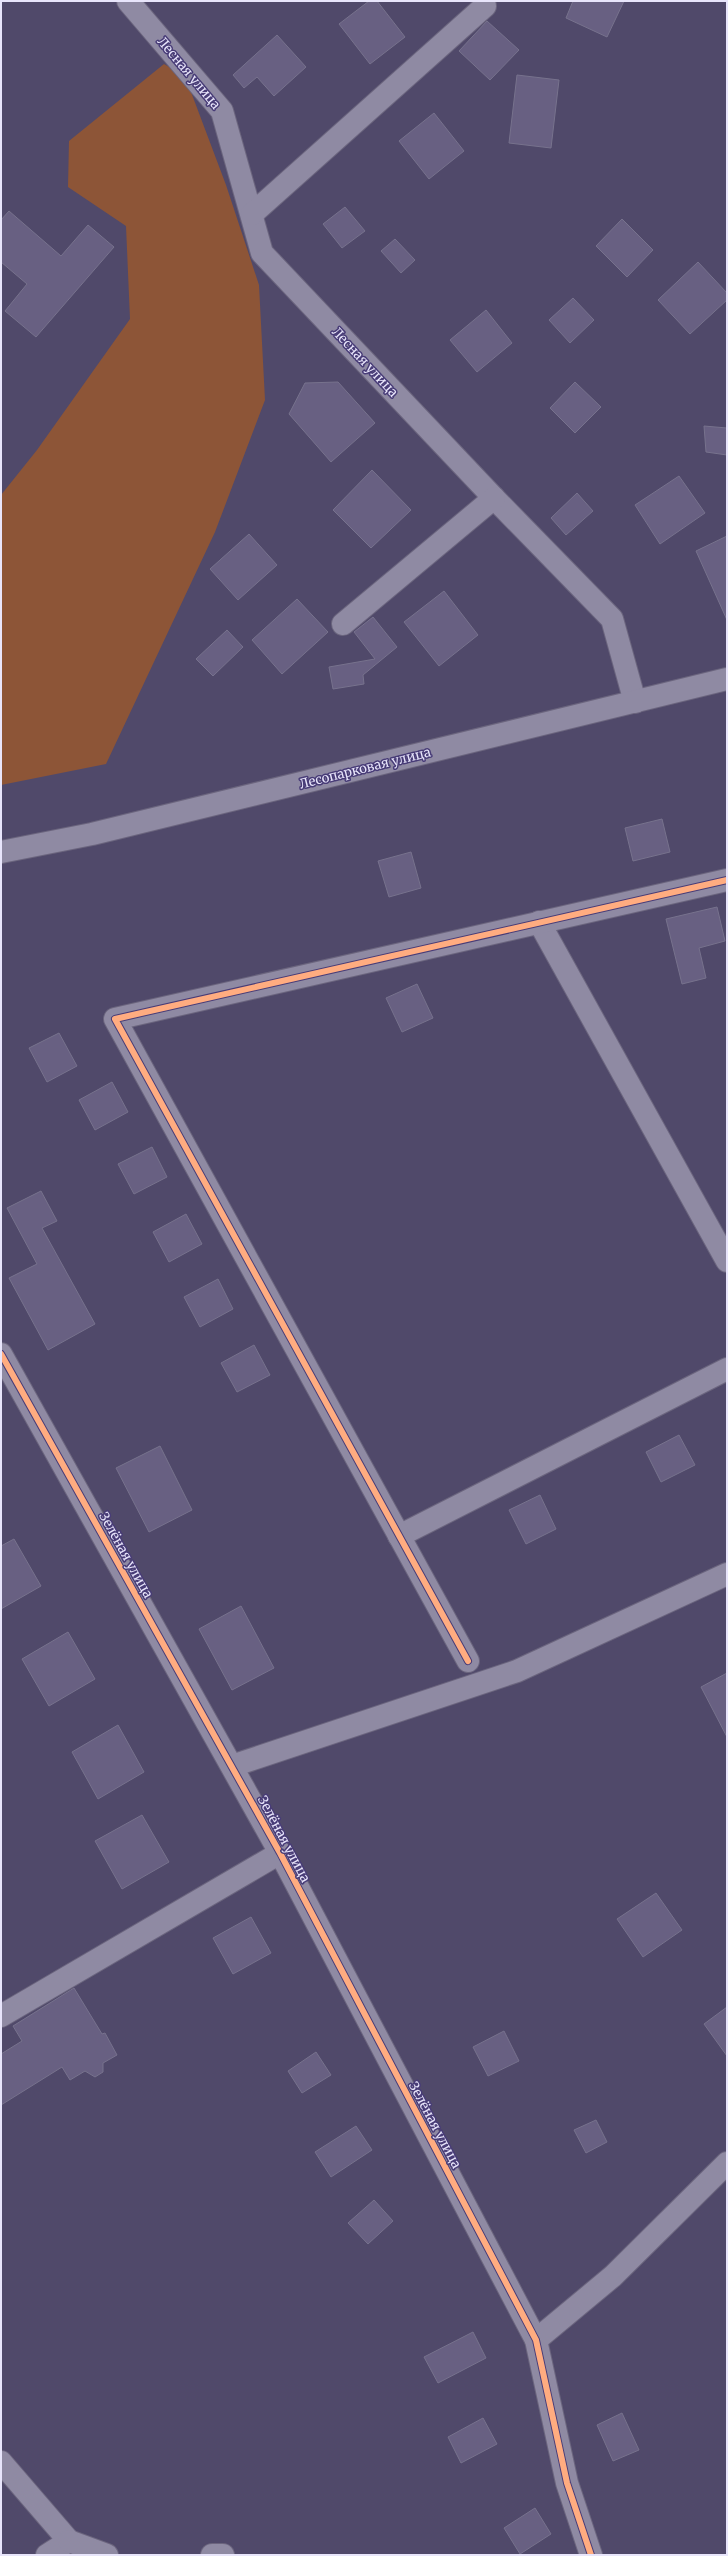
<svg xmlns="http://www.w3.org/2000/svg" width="728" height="2556" font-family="Merriweather,serif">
  <rect width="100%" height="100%" fill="#50496a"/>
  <!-- green -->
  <polygon fill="#8d5537" points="164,64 185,76 226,185 259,285 265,400 215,532 106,764 1,785 1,495 37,450 130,319 126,226 68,187 69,141"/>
  <!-- building -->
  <g fill="#686082" stroke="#77728d">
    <polygon points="369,1 377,1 405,37 370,64 339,24"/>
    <polygon points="573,1 624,1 607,37 566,18"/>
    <polygon points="487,21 519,50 490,80 459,51"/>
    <polygon points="277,35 306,67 274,96 257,77 244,88 233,75"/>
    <polygon points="517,75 559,80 551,148 509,143"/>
    <polygon points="434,113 464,151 429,179 399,141"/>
    <polygon points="345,207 365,231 342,248 323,224"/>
    <polygon points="9,211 61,256 88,225 114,247 36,337 5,311 27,284 1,262 1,220"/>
    <polygon points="622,219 653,250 627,277 596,246"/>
    <polygon points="395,239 415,260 401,273 381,251"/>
    <polygon points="698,262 727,293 727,300 690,334 658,300"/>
    <polygon points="573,298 594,320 570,343 549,320"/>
    <polygon points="486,310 512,343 477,372 450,340"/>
    <polygon points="338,382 375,423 331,462 289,414 305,383"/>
    <polygon points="575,382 601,407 575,433 550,408"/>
    <polygon points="704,426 727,428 727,455 706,452"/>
    <polygon points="372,470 411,510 371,548 333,510"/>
    <polygon points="679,476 705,513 660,544 635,505"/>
    <polygon points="577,493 593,511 566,535 551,518"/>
    <polygon points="249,534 277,565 238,600 210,569"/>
    <polygon points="727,536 727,620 696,551"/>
    <polygon points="444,591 478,635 439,666 404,622"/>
    <polygon points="297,599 328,632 282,674 252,640"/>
    <polygon points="373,617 397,647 363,675 364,684 333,689 329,667 375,659 354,632"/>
    <polygon points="227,630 243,647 213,676 196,659"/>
    <polygon points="662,819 670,852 633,861 625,828"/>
    <polygon points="411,852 421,888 389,897 378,861"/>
    <polygon points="717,907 725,941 699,948 706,978 682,984 666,919"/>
    <polygon points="417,984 433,1018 402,1032 386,998"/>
    <polygon points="59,1033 77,1066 47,1082 29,1048"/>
    <polygon points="112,1082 128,1112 95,1130 79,1100"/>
    <polygon points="152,1147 167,1177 134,1194 118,1164"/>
    <polygon points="41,1191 57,1221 42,1228 95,1324 48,1350 9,1278 37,1264 7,1208"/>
    <polygon points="186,1214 202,1244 169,1262 153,1232"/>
    <polygon points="218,1279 233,1309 200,1327 184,1297"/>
    <polygon points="254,1345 270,1375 237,1392 221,1363"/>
    <polygon points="679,1435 695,1465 661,1482 646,1452"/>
    <polygon points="160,1446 192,1510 149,1532 116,1468"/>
    <polygon points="540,1495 556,1529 526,1544 509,1510"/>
    <polygon points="14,1539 41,1586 1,1609 1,1546"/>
    <polygon points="241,1606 274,1668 232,1690 199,1629"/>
    <polygon points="68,1632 95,1679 49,1706 22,1659"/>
    <polygon points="727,1673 727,1737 701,1687"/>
    <polygon points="118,1725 144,1772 98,1799 72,1752"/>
    <polygon points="142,1815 169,1862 122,1889 95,1841"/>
    <polygon points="656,1893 682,1930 643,1957 617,1919"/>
    <polygon points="251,1917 271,1953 233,1974 213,1938"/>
    <polygon points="74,1988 102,2034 105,2033 117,2055 103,2063 103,2072 95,2077 85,2071 70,2080 62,2067 1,2105 1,2054 22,2041 13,2026"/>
    <polygon points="727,2007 727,2056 704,2024"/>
    <polygon points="504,2031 519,2061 488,2076 473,2047"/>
    <polygon points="316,2052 331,2075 302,2093 288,2071"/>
    <polygon points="596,2120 607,2142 586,2153 574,2130"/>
    <polygon points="356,2126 372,2150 331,2177 315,2152"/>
    <polygon points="374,2200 393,2221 368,2244 348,2223"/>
    <polygon points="473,2332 486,2358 438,2383 424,2357"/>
    <polygon points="622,2413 639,2450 613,2461 597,2425"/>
    <polygon points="483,2418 497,2444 461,2463 448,2437"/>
    <polygon points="535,2508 551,2534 520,2554 504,2528"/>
  </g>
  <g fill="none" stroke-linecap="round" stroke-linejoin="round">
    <!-- minor casing -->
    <g stroke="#6b657e" stroke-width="24">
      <g id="minor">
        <polyline points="128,1 222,111 262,253 494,498 612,619 635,702"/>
        <polyline points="252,214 485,6"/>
        <polyline points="343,624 494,498"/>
        <polyline points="1,852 92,834 727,679"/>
        <polyline points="539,922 727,1261"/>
        <polyline points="1,1354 280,1853 536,2340 567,2483 591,2555"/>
        <polyline points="399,1536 727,1369"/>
        <polyline points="468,1661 115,1019 727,880"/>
        <polyline points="232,1766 517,1671 727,1574"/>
        <polyline points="1,2016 280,1853"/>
        <polyline points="536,2340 613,2276 727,2163"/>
        <polyline points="1,2462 69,2541 47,2555"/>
        <polyline points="69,2541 107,2555"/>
        <polyline points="212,2555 223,2555"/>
      </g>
    </g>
    <!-- minor -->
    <use href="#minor" stroke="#8f8aa3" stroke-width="22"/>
    <!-- cycleway casing -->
    <g stroke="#483c77" stroke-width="8">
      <g id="cycleway">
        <polyline points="1,1354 280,1853 536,2340 567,2483 591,2555"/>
        <polyline points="468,1661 115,1019 727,880"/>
      </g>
    </g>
    <!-- cycleway -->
    <use href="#cycleway" stroke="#ffac80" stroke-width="6"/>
  </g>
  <g text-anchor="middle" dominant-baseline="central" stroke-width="3" stroke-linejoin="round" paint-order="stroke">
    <!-- street labels -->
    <g font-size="13" fill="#e8e5fb" stroke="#483c77">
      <text transform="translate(189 73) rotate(50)">Лесная улица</text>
      <text transform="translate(365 362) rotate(47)">Лесная улица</text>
      <text transform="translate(365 768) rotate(-14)">Лесопарковая улица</text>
      <text transform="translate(126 1555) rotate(61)">Зелёная улица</text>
      <text transform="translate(284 1839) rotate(62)">Зелёная улица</text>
      <text transform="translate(435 2125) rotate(62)">Зелёная улица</text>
    </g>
  </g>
  <!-- border -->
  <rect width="728" height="2556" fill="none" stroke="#e8e5fb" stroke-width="4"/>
</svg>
